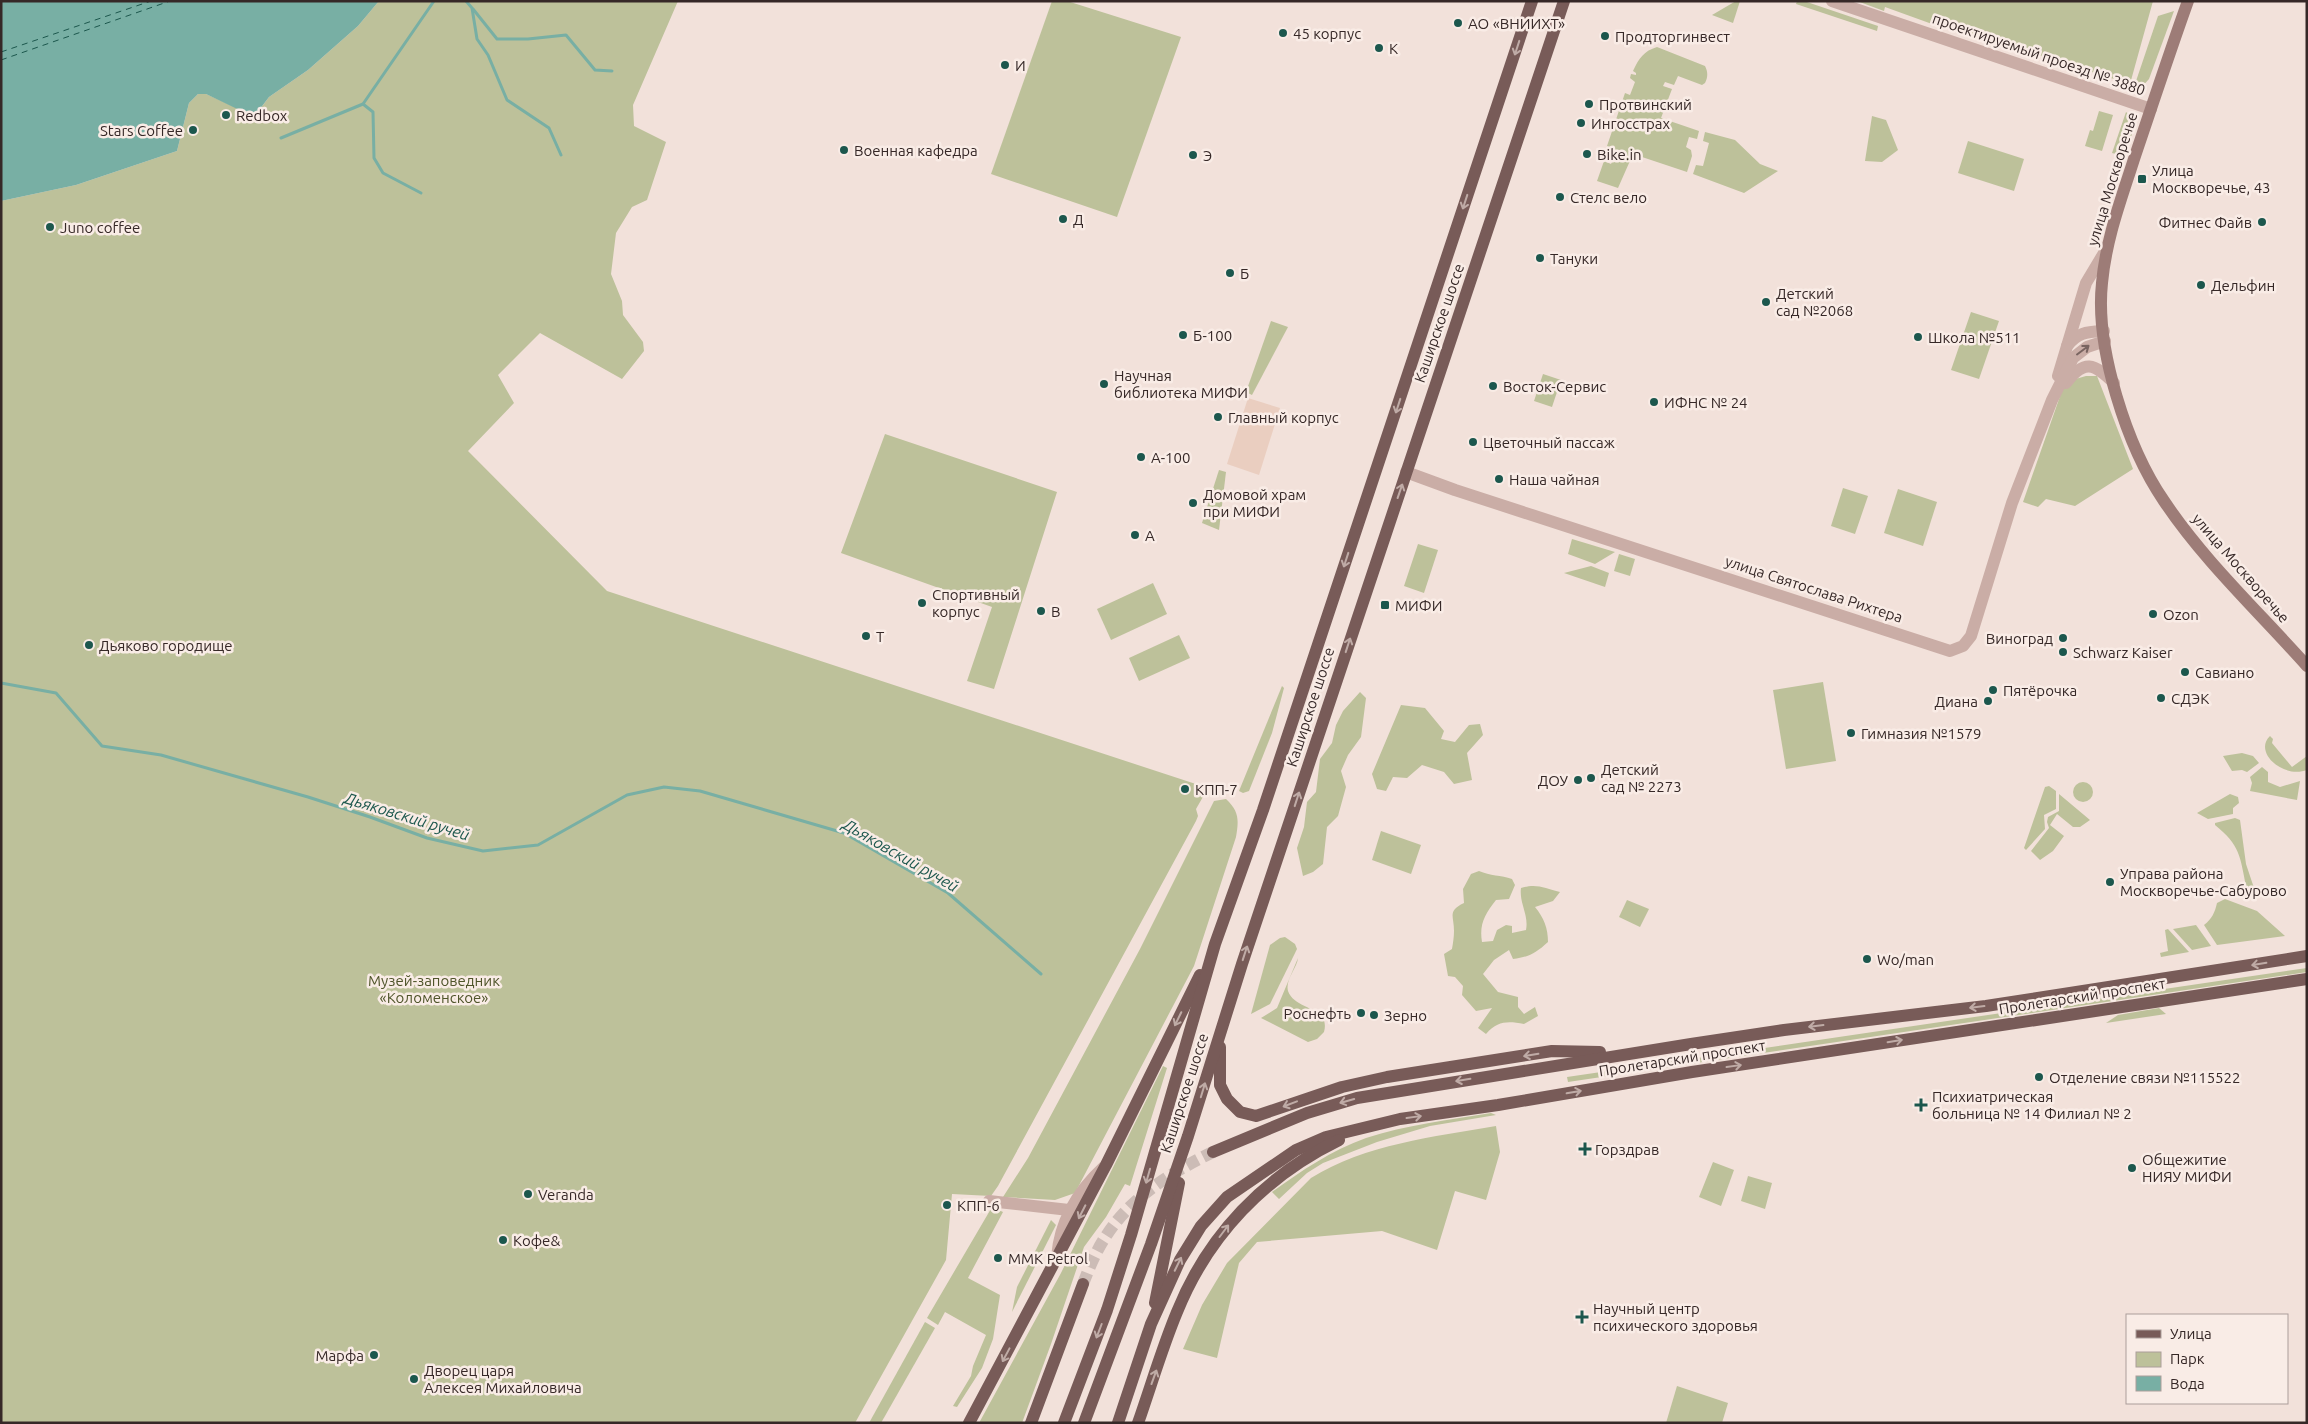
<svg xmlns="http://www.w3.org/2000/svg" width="2308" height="1424" font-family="Ubuntu,sans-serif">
  <rect width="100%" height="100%" fill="#f2e1da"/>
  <!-- green -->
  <g fill="#bdc19a">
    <polygon points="379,1 678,1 633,105 634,126 666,142 647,200 632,207 616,233 611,274 622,301 623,315 643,342 644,351 622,379 540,333 498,375 514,403 468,451 607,591 1208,788 1196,809 1198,816 1196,821 998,1186 991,1196 952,1194 946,1260 855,1423 1,1423 1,201 76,185 177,151 189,103 198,94 206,94 255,116 269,97 308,70 358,26"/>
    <polygon points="1052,1 1067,1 1181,37 1117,217 991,174"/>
    <polygon points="1736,1 1740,1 1733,23 1712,15"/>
    <polygon points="1797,1 1804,1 1878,26 1877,31 1796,4"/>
    <polygon points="1857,1 2153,1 2130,84 1939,24 1932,24 1885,7 1884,11"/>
    <polygon points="2174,11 2149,79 2140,89 2133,90 2158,16"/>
    <path d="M1657,47L1705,66C1708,72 1708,77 1705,83L1702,85L1678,76L1674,85L1665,82L1663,86L1672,89L1661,118L1699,131L1697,139L1689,137L1686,147L1691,150L1692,156L1687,172L1633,154L1618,188L1597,181L1604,161L1611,164L1617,151L1607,146L1625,93L1630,95L1635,82L1630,78L1631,74L1636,75V73L1633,71C1639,58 1644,51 1657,47Z"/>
    <polygon points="2099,111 2113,115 2102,151 2085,146 2090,130 2093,131"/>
    <path d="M2126,112C2140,123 2130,139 2125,152L2120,155L2112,153Z"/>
    <polygon points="1872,116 1886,120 1898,150 1882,162 1865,161"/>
    <polygon points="1705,132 1735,140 1760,164 1778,171 1744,193 1693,174 1696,165 1703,166 1709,143 1703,141"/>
    <polygon points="1968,141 2024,159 2014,191 1958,173"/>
    <polygon points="1971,312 1999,321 1979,379 1951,370"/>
    <polygon points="1271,321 1288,327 1252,395 1246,392"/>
    <polygon points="1543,374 1561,380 1552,407 1534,401"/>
    <polygon points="2086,376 2097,376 2133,469 2075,506 2046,499 2038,507 2023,502 2065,382"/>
    <polygon points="885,434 1057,492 994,689 967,681 992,607 841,553"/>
    <polygon points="1219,470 1226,472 1219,530 1202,523"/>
    <polygon points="1843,488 1868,496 1855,534 1831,526"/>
    <polygon points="1898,489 1937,502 1923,546 1884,533"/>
    <polygon points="1572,539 1615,552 1595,564 1568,554"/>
    <polygon points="1418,544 1438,550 1424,593 1404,586"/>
    <polygon points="1619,554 1635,559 1630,576 1614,571"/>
    <polygon points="1591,566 1609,573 1605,587 1564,573"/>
    <polygon points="1153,583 1167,614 1111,640 1097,609"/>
    <polygon points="1179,635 1190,658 1139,681 1129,658"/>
    <polygon points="1823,682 1836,761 1786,769 1773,690"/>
    <polygon points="1282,686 1284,688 1272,733 1249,791 1243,793 1239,791"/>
    <polygon points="1360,692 1366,698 1361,737 1348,755 1341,771 1346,787 1338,816 1327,827 1323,864 1313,872 1303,876 1297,848 1304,827 1307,802 1316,792 1320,759 1332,743 1336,725 1343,711"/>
    <polygon points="1401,705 1425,708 1444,731 1441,739 1455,742 1469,725 1480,724 1483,735 1467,753 1472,780 1454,784 1444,772 1422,765 1407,778 1393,777 1386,791 1377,789 1372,774"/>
    <path d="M2270,736L2273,739L2272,743L2292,767L2307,756V770C2283,779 2253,752 2270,736Z"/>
    <polygon points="2242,753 2253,756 2259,763 2247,772 2242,770 2232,771 2223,756"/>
    <polygon points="2262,767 2268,772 2268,782 2280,787 2300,781 2297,800 2250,791 2252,783 2250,777"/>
    <circle cx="2083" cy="792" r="10"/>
    <polygon points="2049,786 2056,791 2056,809 2044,815 2045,829 2026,850 2024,848 2045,787"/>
    <polygon points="2059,794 2090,820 2080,827 2073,827 2057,814 2050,825 2064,836 2053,851 2040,860 2031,851 2049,828 2047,822 2048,817 2059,811"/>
    <polygon points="2230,794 2238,797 2239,803 2233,808 2233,814 2208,819 2197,813"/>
    <path d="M1226,799C1239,811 1239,820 1236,837L1194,966L1075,1193L1055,1200L1003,1197L1028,1158L1140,949L1214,801Z"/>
    <path d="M2235,818L2240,820L2246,864L2254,888L2246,886C2240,856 2240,845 2215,825V823Z"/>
    <polygon points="1381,831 1421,845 1411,874 1372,860"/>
    <path d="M1479,871C1490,876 1501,875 1512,879L1515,885L1509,899L1496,900C1485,914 1479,924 1482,942L1493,941L1497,930L1506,925L1512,926V933L1526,930C1529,915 1519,903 1521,888C1536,883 1545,888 1560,892L1553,901L1535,907C1544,918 1548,928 1548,942C1536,953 1529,957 1513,959L1509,950L1494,960L1483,974L1498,992L1518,997V1007L1524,1014L1535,1007L1538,1016L1524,1024C1507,1021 1498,1021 1486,1034L1478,1028L1492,1008L1476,1011L1462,995L1463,986L1455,977L1448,976L1444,954L1452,949C1453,943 1454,937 1454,931C1454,916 1447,911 1464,903L1463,889L1471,874Z"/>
    <path d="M2225,899L2257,911L2285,936L2217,945L2204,925C2212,919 2215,912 2217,903Z"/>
    <polygon points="1627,900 1649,909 1640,927 1619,917"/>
    <polygon points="2196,925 2211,946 2192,950 2173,929"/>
    <polygon points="2168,929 2189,952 2161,957 2160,953 2168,951 2165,930"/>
    <polygon points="1285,937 1295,944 1297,949 1270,1004 1251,1014 1270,945 1280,938"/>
    <path d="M1298,958C1297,968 1285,980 1288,991C1295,1011 1331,1006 1324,1032L1317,1039L1308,1042L1261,1018L1277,1008Z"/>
    <polygon points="2307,968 2307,972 1568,1082 1567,1077"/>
    <polygon points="2159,1008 2166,1014 2106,1023 2118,1015"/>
    <polygon points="1163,1066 1167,1068 1130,1186 1125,1184 1106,1217 1084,1247 1051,1344 1022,1423 979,1423 1061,1273"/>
    <path d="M1491,1113L1496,1115L1430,1126L1377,1142L1323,1163L1307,1173L1279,1199L1272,1192C1301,1171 1332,1150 1366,1138C1406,1125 1449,1120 1491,1113Z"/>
    <path d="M1496,1126L1500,1152L1486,1200L1455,1191L1437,1250L1382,1231L1257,1242L1239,1263L1217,1358L1183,1349L1202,1305L1227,1263L1311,1178C1366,1144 1433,1137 1496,1126Z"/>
    <polygon points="1713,1162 1734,1170 1721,1206 1699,1197"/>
    <polygon points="1748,1176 1772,1183 1765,1209 1741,1201"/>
    <polygon points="992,1207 1003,1212 968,1278 1000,1295 993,1339 982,1368 957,1407 953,1406 971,1376 973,1366 986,1335 945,1312 938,1325 927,1318"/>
    <polygon points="1051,1220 1056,1225 1012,1312 1017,1287"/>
    <polygon points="925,1322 935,1328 881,1423 869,1423"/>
    <polygon points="1677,1386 1728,1403 1722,1423 1666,1423"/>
  </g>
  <!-- plaza -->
  <polygon fill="#eacec0" points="1248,398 1280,408 1259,475 1227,464"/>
  <!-- water -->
  <polygon fill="#78afa4" points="1,1 379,1 358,26 308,70 269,97 254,117 206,94 198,94 189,103 177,151 76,185 1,201"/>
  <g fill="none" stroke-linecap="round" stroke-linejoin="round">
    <!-- stream -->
    <g stroke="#78afa4" stroke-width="3">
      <polyline points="466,1 472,8 477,39 488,55 507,100 549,128 561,155"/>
      <polyline points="473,9 497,39 528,39 566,35 595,70 612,71"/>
      <polyline points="363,104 373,112 374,158 383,173 421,193"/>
      <polyline points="281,138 363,104 434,1"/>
      <polyline points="1,683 56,693 102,746 161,755 308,797 370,817 427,838 483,851 538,845 627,795 664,787 700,791 844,833 948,893 1041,974"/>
    </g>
    <!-- ferry -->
    <g stroke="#1c574d" stroke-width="1" stroke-dasharray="6 5" stroke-linecap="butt">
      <polyline points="1,52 151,1"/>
      <polyline points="1,60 170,1"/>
    </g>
    <!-- primary-tunnel -->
    <path stroke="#ccbcb6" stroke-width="12" stroke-dasharray="12 6" stroke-linecap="butt" d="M1083,1284C1089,1268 1096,1251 1106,1236C1131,1197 1172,1172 1213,1152"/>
    <!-- street -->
    <g stroke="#caada6" stroke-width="12">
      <polyline points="1832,1 2151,109"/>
      <path d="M2067,346C2078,332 2087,332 2104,331"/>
      <polyline points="2058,376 2086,283 2107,248"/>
      <path d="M2066,383C2084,359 2094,363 2114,383"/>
      <polyline points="1406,472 1455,490 1950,651 1963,646 1971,636 2012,503 2052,400 2073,358 2087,347 2105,341"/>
      <polyline points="989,1201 1069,1210"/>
      <path d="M1057,1257C1060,1220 1077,1192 1104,1167"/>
    </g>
    <!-- secondary -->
    <path stroke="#9d7c77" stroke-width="12" d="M2188,1C2169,54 2152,106 2134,159C2121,200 2106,239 2102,283C2095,348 2127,447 2164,501C2204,561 2259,612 2307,666"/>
    <!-- primary -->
    <g stroke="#785b58" stroke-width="12">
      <polyline points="1220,1047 1220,1085 1227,1099 1240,1112 1256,1116 1342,1087 1387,1077 1552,1051 1600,1052"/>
      <polyline points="1213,1152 1307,1113 1357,1098 1691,1044 1784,1030 1986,1006 2307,956"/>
      <polyline points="1155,1303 1179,1183"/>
      <polyline points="969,1423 1106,1165 1200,975"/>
      <polyline points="1031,1423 1083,1284"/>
      <polyline points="1064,1423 1107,1310 1131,1235 1215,944 1263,810 1532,1"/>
      <polyline points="1084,1423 1151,1244 1188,1136 1242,964 1564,1"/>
      <polyline points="1118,1423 1151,1324 1180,1260 1201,1226 1227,1197 1296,1150 1326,1137 1400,1119 1498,1105 1692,1072 2307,979"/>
      <path d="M1138,1423C1151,1386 1162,1348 1177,1312C1208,1235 1265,1176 1339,1140"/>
    </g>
  </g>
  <!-- one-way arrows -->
  <defs><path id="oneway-shaft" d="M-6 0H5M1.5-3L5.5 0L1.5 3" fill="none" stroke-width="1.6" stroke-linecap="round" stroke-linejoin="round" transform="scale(1.25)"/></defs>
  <g stroke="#bfaba6">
    <use href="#oneway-shaft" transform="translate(1517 48) rotate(108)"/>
    <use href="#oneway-shaft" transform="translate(1465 202) rotate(108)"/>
    <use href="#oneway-shaft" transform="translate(1398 406) rotate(108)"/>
    <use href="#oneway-shaft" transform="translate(1400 491) rotate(-71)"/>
    <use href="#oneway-shaft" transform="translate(1346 560) rotate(108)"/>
    <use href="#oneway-shaft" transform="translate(1348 645) rotate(-72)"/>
    <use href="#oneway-shaft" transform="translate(1297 799) rotate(-72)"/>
    <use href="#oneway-shaft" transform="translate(1245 953) rotate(-72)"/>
    <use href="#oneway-shaft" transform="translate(2259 964) rotate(171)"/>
    <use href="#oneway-shaft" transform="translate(1977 1007) rotate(173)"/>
    <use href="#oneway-shaft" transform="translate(1178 1019) rotate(116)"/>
    <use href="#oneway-shaft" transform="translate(1816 1026) rotate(173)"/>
    <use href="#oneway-shaft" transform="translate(1895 1041) rotate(-9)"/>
    <use href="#oneway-shaft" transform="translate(1531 1055) rotate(171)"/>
    <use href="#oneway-shaft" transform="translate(1734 1066) rotate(-8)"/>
    <use href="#oneway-shaft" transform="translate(1463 1080) rotate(171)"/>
    <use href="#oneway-shaft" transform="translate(1203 1090) rotate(-73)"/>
    <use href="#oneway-shaft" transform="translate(1574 1092) rotate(-10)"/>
    <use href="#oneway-shaft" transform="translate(1347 1101) rotate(164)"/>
    <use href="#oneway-shaft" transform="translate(1290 1104) rotate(159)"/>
    <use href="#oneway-shaft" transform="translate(1414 1117) rotate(-8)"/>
    <use href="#oneway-shaft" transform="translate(1148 1176) rotate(106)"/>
    <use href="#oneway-shaft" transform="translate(1082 1212) rotate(117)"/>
    <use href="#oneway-shaft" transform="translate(1224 1231) rotate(-53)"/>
    <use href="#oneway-shaft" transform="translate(1178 1264) rotate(-64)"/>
    <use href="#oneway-shaft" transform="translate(1099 1331) rotate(111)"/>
    <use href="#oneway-shaft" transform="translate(1006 1355) rotate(118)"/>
    <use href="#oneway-shaft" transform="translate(1154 1377) rotate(-70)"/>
  </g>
  <use stroke="#796460" href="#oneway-shaft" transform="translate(2083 350) rotate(-37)"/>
  <!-- markers -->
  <g fill="#1c574d" stroke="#f9ece6" stroke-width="2">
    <circle cx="1458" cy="23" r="5"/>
    <circle cx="1283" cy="33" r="5"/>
    <circle cx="1605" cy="36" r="5"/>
    <circle cx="1379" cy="48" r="5"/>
    <circle cx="1005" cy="65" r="5"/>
    <circle cx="1589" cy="104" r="5"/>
    <circle cx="226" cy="115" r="5"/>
    <circle cx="1581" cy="123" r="5"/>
    <circle cx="193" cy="130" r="5"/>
    <circle cx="844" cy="150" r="5"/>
    <circle cx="1587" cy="154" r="5"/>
    <circle cx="1193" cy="155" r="5"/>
    <rect x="2137" y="174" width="10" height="10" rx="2.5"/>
    <circle cx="1560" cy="197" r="5"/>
    <circle cx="1063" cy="219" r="5"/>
    <circle cx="2262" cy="222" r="5"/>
    <circle cx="50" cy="227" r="5"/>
    <circle cx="1540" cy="258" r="5"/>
    <circle cx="1230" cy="273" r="5"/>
    <circle cx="2201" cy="285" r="5"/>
    <circle cx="1766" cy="302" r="5"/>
    <circle cx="1183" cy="335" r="5"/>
    <circle cx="1918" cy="337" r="5"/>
    <circle cx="1104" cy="384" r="5"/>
    <circle cx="1493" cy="386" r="5"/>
    <circle cx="1654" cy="402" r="5"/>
    <circle cx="1218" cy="417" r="5"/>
    <circle cx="1473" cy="442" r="5"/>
    <circle cx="1141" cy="457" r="5"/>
    <circle cx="1499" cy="479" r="5"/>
    <circle cx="1193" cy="503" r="5"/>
    <circle cx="1135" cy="535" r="5"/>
    <circle cx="922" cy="603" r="5"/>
    <rect x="1380" y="600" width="10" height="10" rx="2.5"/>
    <circle cx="1041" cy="611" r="5"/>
    <circle cx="2153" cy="614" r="5"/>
    <circle cx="866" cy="636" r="5"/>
    <circle cx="2063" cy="638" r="5"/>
    <circle cx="89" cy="645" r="5"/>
    <circle cx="2063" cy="652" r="5"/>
    <circle cx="2185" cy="672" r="5"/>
    <circle cx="1993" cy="690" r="5"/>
    <circle cx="2161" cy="698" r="5"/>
    <circle cx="1988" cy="701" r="5"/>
    <circle cx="1851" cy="733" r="5"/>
    <circle cx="1591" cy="778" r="5"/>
    <circle cx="1578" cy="780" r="5"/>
    <circle cx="1185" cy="789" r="5"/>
    <circle cx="2110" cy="882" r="5"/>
    <circle cx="1867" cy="959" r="5"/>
    <circle cx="1361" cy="1013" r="5"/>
    <circle cx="1374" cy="1015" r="5"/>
    <circle cx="2039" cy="1077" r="5"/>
    <path d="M1918.5 1097.5h5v5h5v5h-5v5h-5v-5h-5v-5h5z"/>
    <path d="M1582.5 1141.5h5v5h5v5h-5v5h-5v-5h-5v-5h5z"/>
    <circle cx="2132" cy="1168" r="5"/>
    <circle cx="528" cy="1194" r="5"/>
    <circle cx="947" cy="1205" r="5"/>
    <circle cx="503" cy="1240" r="5"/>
    <circle cx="998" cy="1258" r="5"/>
    <path d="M1579.5 1309.5h5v5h5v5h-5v5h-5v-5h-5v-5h5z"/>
    <circle cx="374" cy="1355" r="5"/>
    <circle cx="414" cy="1379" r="5"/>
  </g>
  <g text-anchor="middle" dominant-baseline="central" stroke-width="5" stroke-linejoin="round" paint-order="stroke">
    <!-- poi labels -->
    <g font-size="15" fill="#362827" stroke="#f9ece6" text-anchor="start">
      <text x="1468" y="23">АО «ВНИИХТ»</text>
      <text x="1293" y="33">45 корпус</text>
      <text x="1615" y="36">Продторгинвест</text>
      <text x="1389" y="48">К</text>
      <text x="1015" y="65">И</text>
      <text x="1599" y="104">Протвинский</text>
      <text x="236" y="115">Redbox</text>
      <text x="1591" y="123">Ингосстрах</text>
      <text x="183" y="130" text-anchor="end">Stars Coffee</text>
      <text x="854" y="150">Военная кафедра</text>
      <text x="1597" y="154">Bike.in</text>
      <text x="1203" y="155">Э</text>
      <text x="2152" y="170">Улица<tspan x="2152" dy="17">Москворечье, 43</tspan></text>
      <text x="1570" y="197">Стелс вело</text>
      <text x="1073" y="219">Д</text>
      <text x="2252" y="222" text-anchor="end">Фитнес Файв</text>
      <text x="60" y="227">Juno coffee</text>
      <text x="1550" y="258">Тануки</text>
      <text x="1240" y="273">Б</text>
      <text x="2211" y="285">Дельфин</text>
      <text x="1776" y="293">Детский<tspan x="1776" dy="17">сад №2068</tspan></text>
      <text x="1193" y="335">Б-100</text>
      <text x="1928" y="337">Школа №511</text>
      <text x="1114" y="375">Научная<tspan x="1114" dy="17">библиотека МИФИ</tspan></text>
      <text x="1503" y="386">Восток-Сервис</text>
      <text x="1664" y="402">ИФНС № 24</text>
      <text x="1228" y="417">Главный корпус</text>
      <text x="1483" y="442">Цветочный пассаж</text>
      <text x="1151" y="457">А-100</text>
      <text x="1509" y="479">Наша чайная</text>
      <text x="1203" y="494">Домовой храм<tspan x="1203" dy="17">при МИФИ</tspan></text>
      <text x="1145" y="535">А</text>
      <text x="932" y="594">Спортивный<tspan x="932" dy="17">корпус</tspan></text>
      <text x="1395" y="605">МИФИ</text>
      <text x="1051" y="611">В</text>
      <text x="2163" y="614">Ozon</text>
      <text x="876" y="636">Т</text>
      <text x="2053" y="638" text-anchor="end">Виноград</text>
      <text x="99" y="645">Дьяково городище</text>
      <text x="2073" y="652">Schwarz Kaiser</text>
      <text x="2195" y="672">Савиано</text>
      <text x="2003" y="690">Пятёрочка</text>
      <text x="2171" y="698">СДЭК</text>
      <text x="1978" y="701" text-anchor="end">Диана</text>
      <text x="1861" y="733">Гимназия №1579</text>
      <text x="1601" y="769">Детский<tspan x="1601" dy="17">сад № 2273</tspan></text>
      <text x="1568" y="780" text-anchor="end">ДОУ</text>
      <text x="1195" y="789">КПП-7</text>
      <text x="2120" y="873">Управа района<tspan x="2120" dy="17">Москворечье-Сабурово</tspan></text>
      <text x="1877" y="959">Wo/man</text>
      <text x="1351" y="1013" text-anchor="end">Роснефть</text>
      <text x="1384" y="1015">Зерно</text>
      <text x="2049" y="1077">Отделение связи №115522</text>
      <text x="1932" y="1096">Психиатрическая<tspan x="1932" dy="17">больница № 14 Филиал № 2</tspan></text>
      <text x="1595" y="1149">Горздрав</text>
      <text x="2142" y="1159">Общежитие<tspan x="2142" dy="17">НИЯУ МИФИ</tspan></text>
      <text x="538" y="1194">Veranda</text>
      <text x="957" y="1205">КПП-6</text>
      <text x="513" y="1240">Кофе&amp;</text>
      <text x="1008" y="1258">ММК Petrol</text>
      <text x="1593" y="1308">Научный центр<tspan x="1593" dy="17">психического здоровья</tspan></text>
      <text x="364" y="1355" text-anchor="end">Марфа</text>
      <text x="424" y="1370">Дворец царя<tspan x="424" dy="17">Алексея Михайловича</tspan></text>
    </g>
    <!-- street labels -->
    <g font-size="15" fill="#362827" stroke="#f9ece6">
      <text transform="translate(2039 54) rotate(19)">проектируемый проезд № 3880</text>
      <text transform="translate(2112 179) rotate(-73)">улица Москворечье</text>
      <text transform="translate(1439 323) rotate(-71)">Каширское шоссе</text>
      <text transform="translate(2241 568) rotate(49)">улица Москворечье</text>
      <text transform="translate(1814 589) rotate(18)">улица Святослава Рихтера</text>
      <text transform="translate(1310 707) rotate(-72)">Каширское шоссе</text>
      <text transform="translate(2082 996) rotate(-9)">Пролетарский проспект</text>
      <text transform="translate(1682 1058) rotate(-9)">Пролетарский проспект</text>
      <text transform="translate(1184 1093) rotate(-72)">Каширское шоссе</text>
    </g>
    <!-- park labels -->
    <g font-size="15" fill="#4f542a" stroke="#f9ece6">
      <text x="434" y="980">Музей-заповедник<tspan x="434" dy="17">«Коломенское»</tspan></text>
    </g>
    <!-- water labels -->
    <g font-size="16" font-style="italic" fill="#1c574d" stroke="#f9ece6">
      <text transform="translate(407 816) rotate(17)">Дьяковский ручей</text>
      <text transform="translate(901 855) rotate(30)">Дьяковский ручей</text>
    </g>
  </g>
  <!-- border -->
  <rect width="2308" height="1424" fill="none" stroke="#362827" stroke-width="5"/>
  <!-- legend -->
  <rect x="2126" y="1314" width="162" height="90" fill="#f9ece6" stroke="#ab9e9a"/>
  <rect x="2136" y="1330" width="25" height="8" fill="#785b58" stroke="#ab9e9a"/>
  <text x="2170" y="1339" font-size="15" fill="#362827">Улица</text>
  <rect x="2136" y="1352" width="25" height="15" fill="#bdc19a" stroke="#ab9e9a"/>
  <text x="2170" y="1364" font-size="15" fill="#362827">Парк</text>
  <rect x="2136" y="1376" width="25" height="15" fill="#78afa4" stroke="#ab9e9a"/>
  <text x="2170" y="1389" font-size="15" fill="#362827">Вода</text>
</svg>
